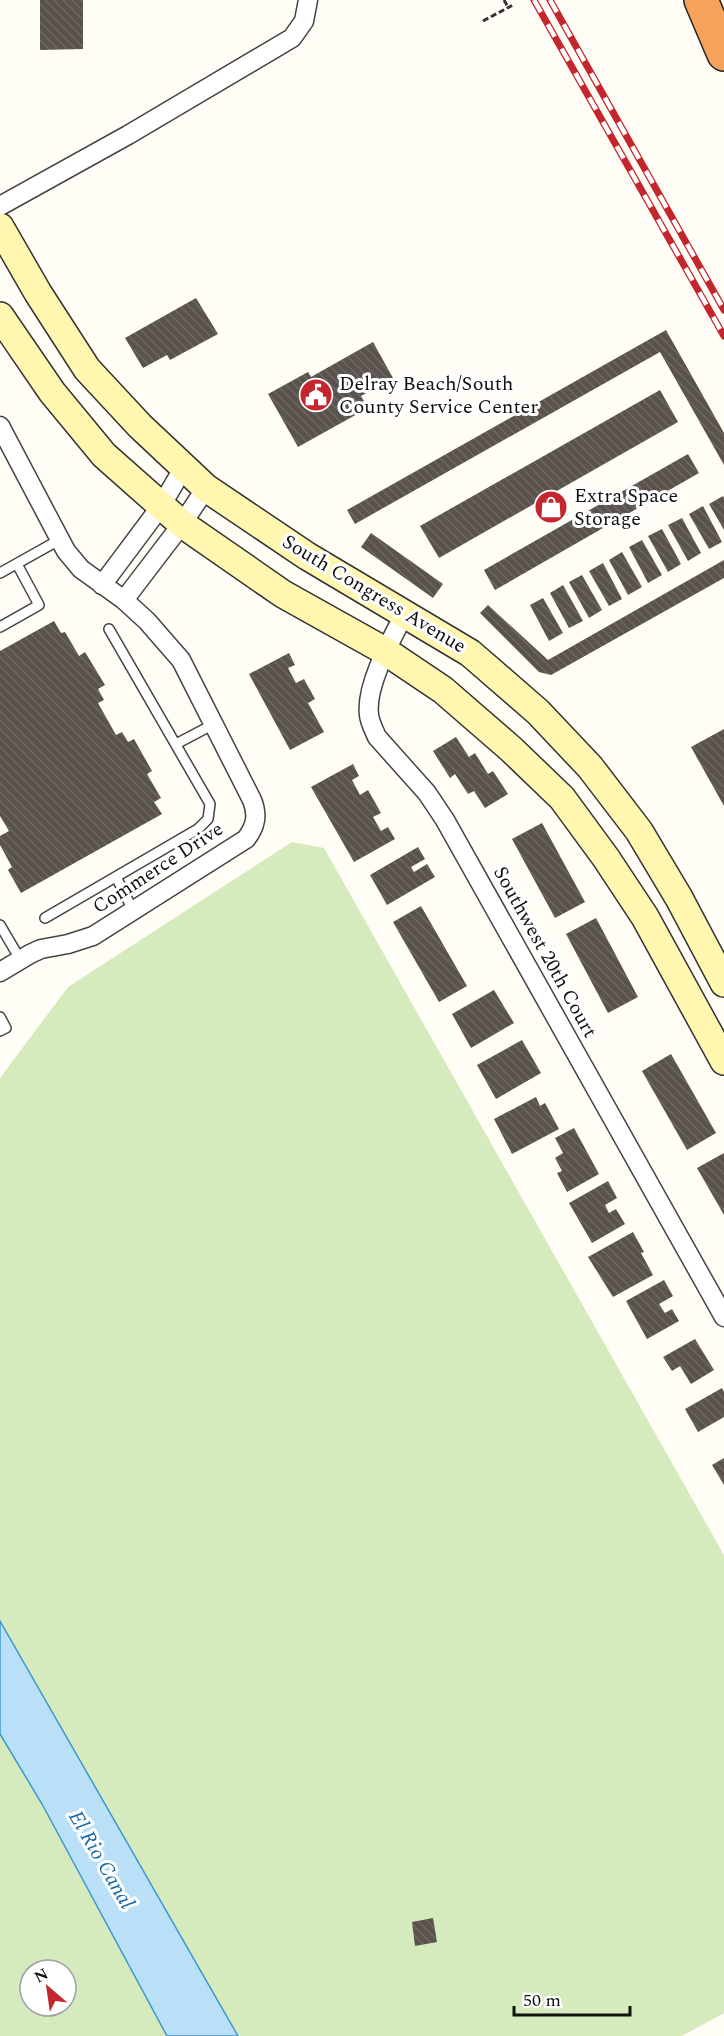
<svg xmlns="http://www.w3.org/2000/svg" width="724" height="2036" font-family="Spectral,serif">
  <defs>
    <pattern id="building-back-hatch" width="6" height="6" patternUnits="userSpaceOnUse" patternTransform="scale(1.5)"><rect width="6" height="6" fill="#5a524d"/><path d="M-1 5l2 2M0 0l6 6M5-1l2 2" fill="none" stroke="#6d6662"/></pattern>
  </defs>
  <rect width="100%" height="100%" fill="#fffdf5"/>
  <!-- grass -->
  <path fill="#d5ebbd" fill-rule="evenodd" d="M292,842L324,848L724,1555V2013L682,2036H0V1078L68,987ZM30,1970H66V2006H30Z"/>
  <!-- water -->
  <polygon fill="#b9e0f7" stroke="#3f96cf" stroke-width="1.5" points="0,1621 238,2036 167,2036 42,1804 0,1734"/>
  <!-- building -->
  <g fill="url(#building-back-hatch)">
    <polygon points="40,0 83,0 83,49 40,50"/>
    <polygon points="196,298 218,334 170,360 167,355 143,368 125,338"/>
    <polygon points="666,330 724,433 724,465 660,352 355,524 347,510"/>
    <polygon points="373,342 393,378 361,396 368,408 298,447 268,394 308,372 311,377"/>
    <polygon points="660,390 678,422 439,558 420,526"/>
    <polygon points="688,454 699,473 495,590 484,570"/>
    <polygon points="723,496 724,498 724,530 709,504"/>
    <polygon points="703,506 722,542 709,549 689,514"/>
    <polygon points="682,518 701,553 688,561 668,525"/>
    <polygon points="662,529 681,564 668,572 648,536"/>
    <polygon points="371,533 443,584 433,598 361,547"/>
    <polygon points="642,540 662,575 648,583 629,547"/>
    <polygon points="622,552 642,587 628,595 609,560"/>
    <polygon points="724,560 724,578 551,675 539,672 480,613 488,605 548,660"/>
    <polygon points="603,563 622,599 609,606 589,571"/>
    <polygon points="582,575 602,610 589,618 569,582"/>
    <polygon points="563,585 583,621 569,628 550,593"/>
    <polygon points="543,598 563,633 549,641 530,605"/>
    <polygon points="54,621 61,633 65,632 79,656 85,652 105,685 98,689 104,700 98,703 116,735 122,732 128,742 134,739 152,771 147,774 161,798 154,802 162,814 21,893 8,870 12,867 0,845 0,836 9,831 0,816 0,651"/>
    <polygon points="289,653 295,665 288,668 296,683 304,679 315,699 308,703 324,732 290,750 249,674"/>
    <polygon points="724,729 724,806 691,747"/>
    <polygon points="456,737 469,757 475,753 488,774 493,771 508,794 485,808 474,791 468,794 455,774 450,778 433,751"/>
    <polygon points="353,764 359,776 352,780 360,795 368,790 381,813 373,817 381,831 388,827 395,839 354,862 311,787"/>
    <polygon points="542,823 585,902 555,918 512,839"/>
    <polygon points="418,847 425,859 411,867 414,872 427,864 435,877 387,905 370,875"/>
    <polygon points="421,906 467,986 439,1002 393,922"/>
    <polygon points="596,918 638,997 608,1013 566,934"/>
    <polygon points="494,990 514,1023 471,1048 452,1014"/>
    <polygon points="522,1040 541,1073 496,1099 477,1065"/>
    <polygon points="671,1054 716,1133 687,1150 642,1071"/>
    <polygon points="536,1097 540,1106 545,1103 559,1129 512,1154 494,1119"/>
    <polygon points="574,1128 599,1174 567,1192 557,1173 562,1171 555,1158 563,1153 555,1138"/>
    <polygon points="724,1153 724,1215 697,1168"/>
    <polygon points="608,1181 617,1198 605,1205 609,1213 616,1209 625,1224 592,1243 569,1203"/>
    <polygon points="633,1232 644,1252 641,1253 653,1275 613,1297 588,1257"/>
    <polygon points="664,1280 673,1296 659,1304 665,1313 672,1309 679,1321 647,1339 626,1301"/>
    <polygon points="695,1339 714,1370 691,1384 680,1366 672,1371 663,1357"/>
    <polygon points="722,1388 724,1392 724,1417 698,1432 685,1409"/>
    <polygon points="724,1458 724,1485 712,1465"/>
    <polygon points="433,1918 437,1942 415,1946 412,1922"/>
  </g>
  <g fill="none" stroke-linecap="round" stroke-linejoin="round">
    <!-- service casing -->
    <g stroke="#444" stroke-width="12">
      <g id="service">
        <polyline points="0,573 59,540"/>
        <polyline points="0,627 39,605 17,564"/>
        <polyline points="176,744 214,724"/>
        <polyline points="116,877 133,910"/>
        <polyline points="45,918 198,829 208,819 210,804 109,629"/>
        <polyline points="0,925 20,959"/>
        <polyline points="0,1017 6,1028 0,1031"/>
      </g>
    </g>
    <!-- minor casing -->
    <g stroke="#444" stroke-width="21">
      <g id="minor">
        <polyline points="0,206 128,135 292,38 304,21 308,0"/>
        <path d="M0,426L66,551L81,569L124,600L147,621L181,660L252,800C258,815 256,826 246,839L93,936L68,944L41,949L30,954L0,972"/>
        <polyline points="102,585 161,506 184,467"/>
        <polyline points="124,600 182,524 206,488"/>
        <path d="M405,613C392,638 365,686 369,715C370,723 374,730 377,737L427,793L445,820L724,1317"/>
      </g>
    </g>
    <!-- secondary casing -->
    <g stroke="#333" stroke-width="30">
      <g id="secondary">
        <polyline points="0,227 38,293 87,369 140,426 206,488 307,556 470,653 538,712 590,767 639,831 679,898 724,983"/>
        <polyline points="0,316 52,392 104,455 182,524 283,594 385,651 443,690 511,749 562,798 606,858 645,917 724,1061"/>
      </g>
    </g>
    <!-- motorway casing -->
    <g stroke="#222" stroke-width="36">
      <polyline id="motorway" points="701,0 724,54"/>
    </g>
    <!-- path -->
    <g stroke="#333" stroke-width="3" stroke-dasharray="6 3" stroke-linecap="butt">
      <polyline points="504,0 508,7"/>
      <polyline points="483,21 513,5"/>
    </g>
    <!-- service -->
    <use href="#service" stroke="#fff" stroke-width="9"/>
    <!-- minor -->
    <use href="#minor" stroke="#fff" stroke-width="18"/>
    <!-- secondary -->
    <use href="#secondary" stroke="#fff6b0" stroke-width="27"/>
    <!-- motorway -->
    <use href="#motorway" stroke="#f5a25d" stroke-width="33"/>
    <!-- rail casing -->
    <g stroke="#c4262e" stroke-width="7">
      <g id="rail">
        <polyline points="534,0 724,336"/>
        <polyline points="550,0 724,310"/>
      </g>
    </g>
    <!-- rail -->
    <use href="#rail" stroke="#fff" stroke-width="4.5" stroke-dasharray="14" stroke-linecap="butt"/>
  </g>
  <!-- icons -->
  <defs>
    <g id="civic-disc" transform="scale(1.725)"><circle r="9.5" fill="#c4262e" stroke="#fff"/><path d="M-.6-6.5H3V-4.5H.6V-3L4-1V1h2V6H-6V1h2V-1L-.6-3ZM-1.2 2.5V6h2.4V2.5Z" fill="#fff"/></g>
    <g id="shop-disc" transform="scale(1.725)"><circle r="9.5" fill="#c4262e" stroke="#fff"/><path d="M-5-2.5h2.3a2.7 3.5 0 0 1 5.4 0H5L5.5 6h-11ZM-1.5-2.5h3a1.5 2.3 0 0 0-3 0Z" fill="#fff"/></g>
  </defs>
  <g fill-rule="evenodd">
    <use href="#civic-disc" x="316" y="395"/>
    <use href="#shop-disc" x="551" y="507"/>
  </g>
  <g text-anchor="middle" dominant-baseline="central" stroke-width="6" stroke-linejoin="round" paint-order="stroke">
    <!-- poi labels -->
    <g font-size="20" fill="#111" stroke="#fff" text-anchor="start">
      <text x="339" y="384">Delray Beach/South<tspan x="339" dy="23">County Service Center</tspan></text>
      <text x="574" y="496">Extra Space<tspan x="574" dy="23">Storage</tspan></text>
    </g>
    <!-- street labels -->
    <g font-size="20" fill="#111" stroke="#fff">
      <text transform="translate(374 594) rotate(31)">South Congress Avenue</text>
      <text transform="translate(158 868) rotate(-33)">Commerce Drive</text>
      <text transform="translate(545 952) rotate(61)">Southwest 20th Court</text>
    </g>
    <!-- water labels -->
    <g font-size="21" font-style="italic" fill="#1768a6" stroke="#fff">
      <text transform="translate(101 1860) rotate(60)">El Rio Canal</text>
    </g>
  </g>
  <!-- north arrow -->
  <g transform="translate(48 1988) rotate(331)"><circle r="28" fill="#ffffff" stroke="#a0a0a0" stroke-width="1.5"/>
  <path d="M0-4.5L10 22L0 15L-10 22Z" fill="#c4262e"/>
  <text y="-9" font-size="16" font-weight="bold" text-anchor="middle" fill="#111111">N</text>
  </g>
  <!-- scale -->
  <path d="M514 2006v9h116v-9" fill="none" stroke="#111111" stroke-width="3"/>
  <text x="523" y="2006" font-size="18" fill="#111111" stroke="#ffffff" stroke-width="4.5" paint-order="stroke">50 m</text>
</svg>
